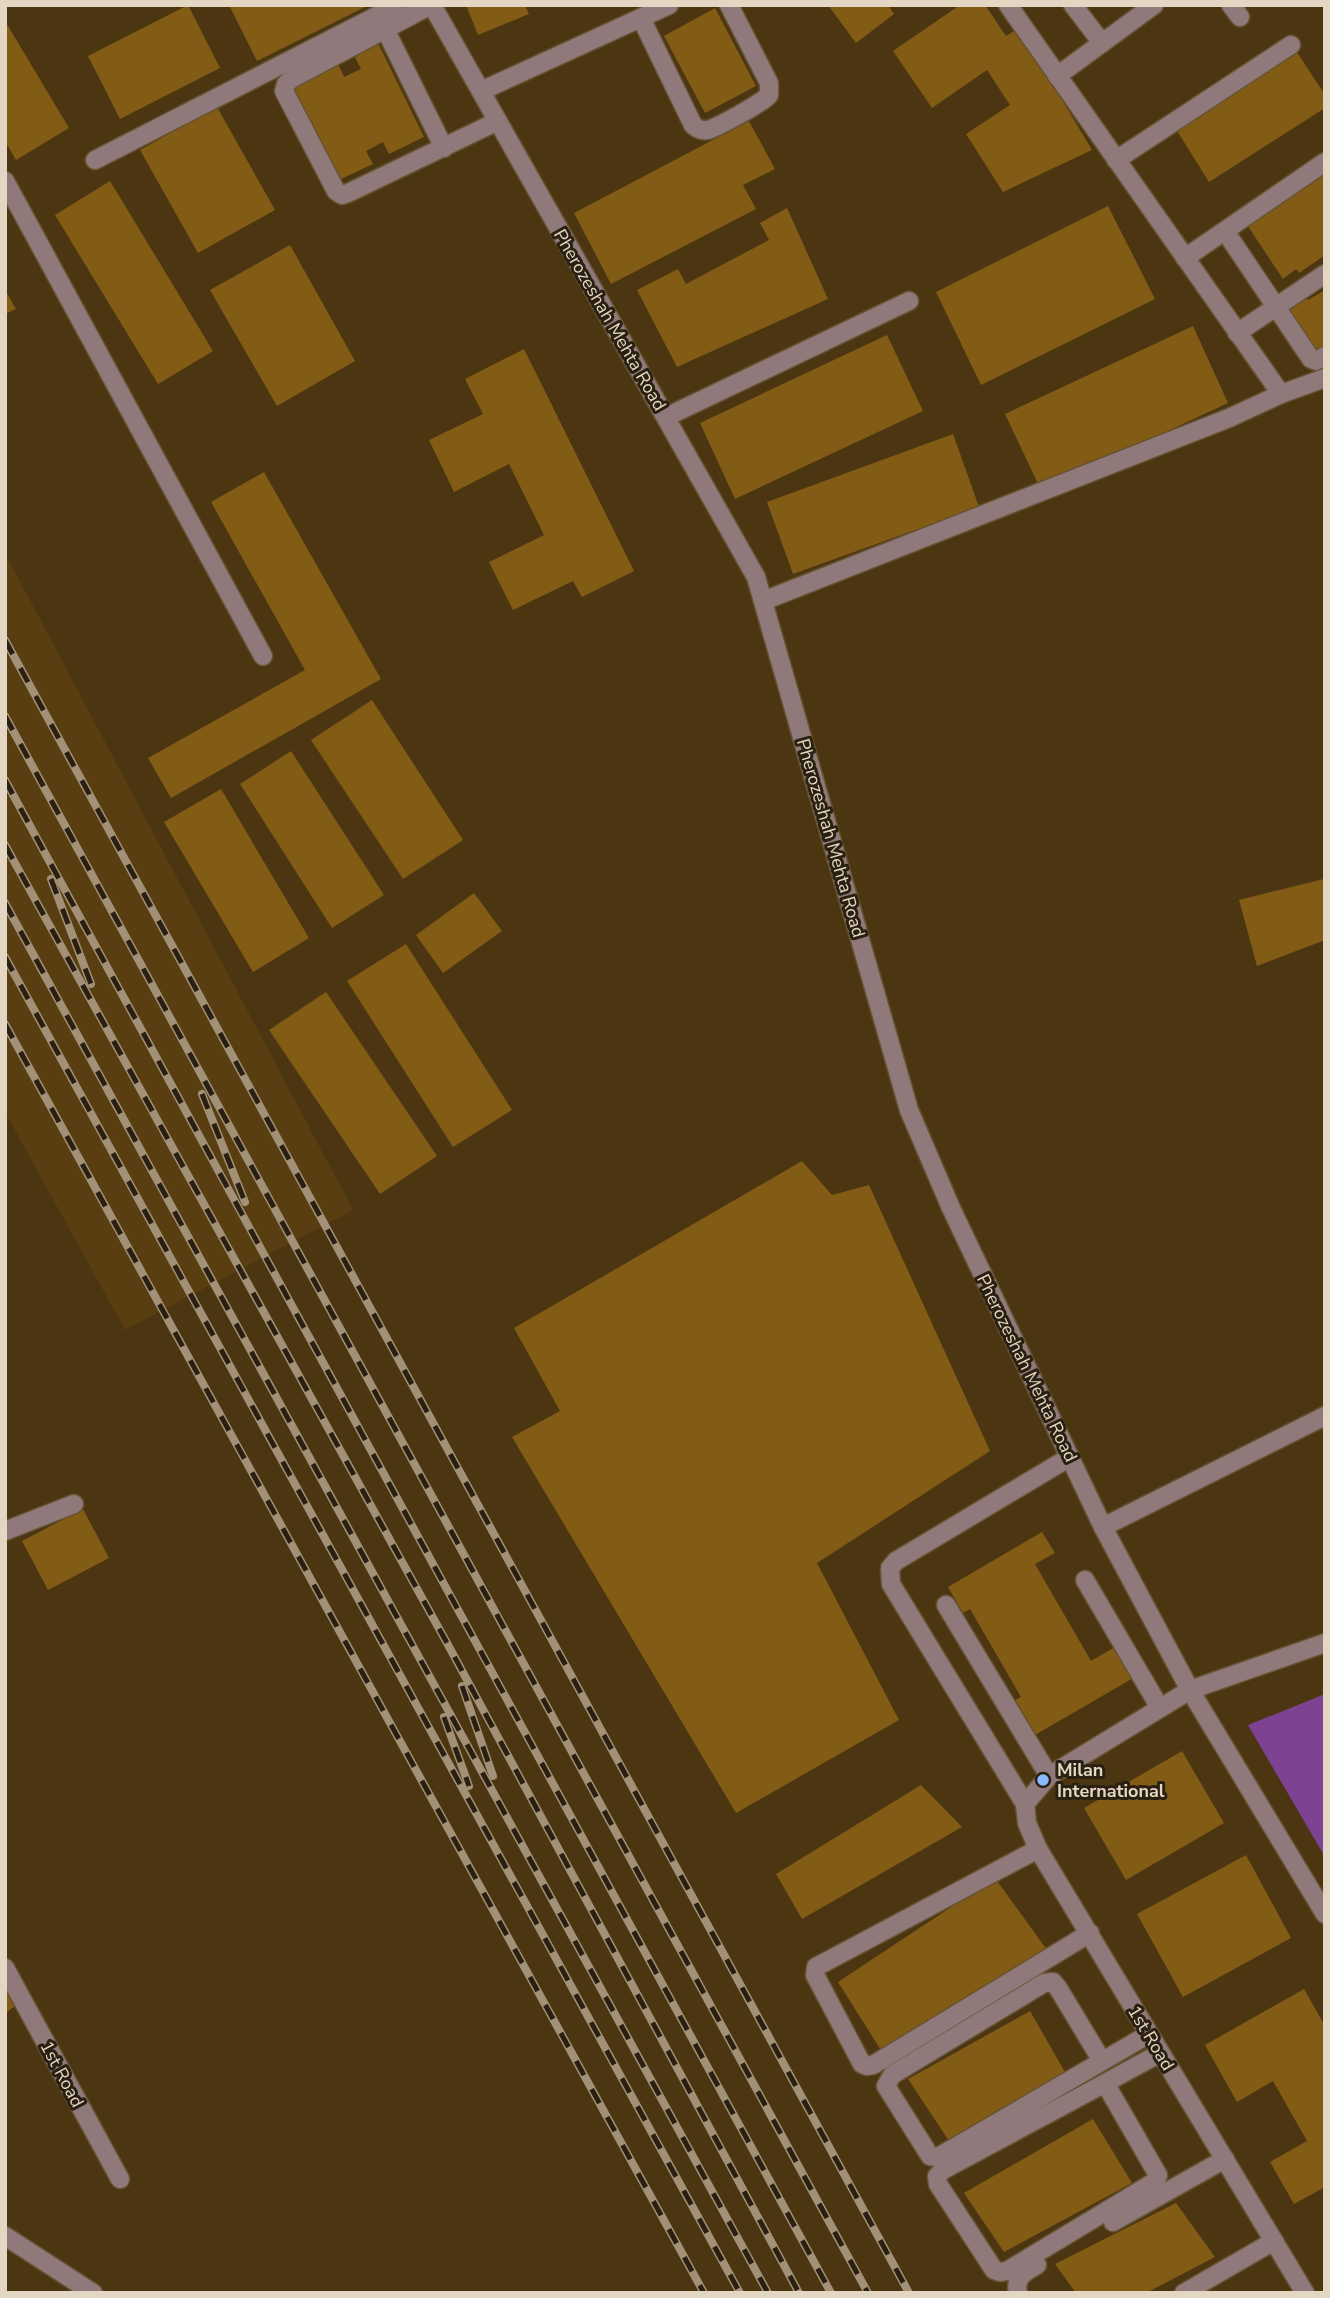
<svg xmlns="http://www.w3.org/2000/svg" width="1330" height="2298" font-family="'Nunito Sans',sans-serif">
  <rect width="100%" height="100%" fill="#4c3612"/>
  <!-- built -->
  <polygon fill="#583e11" points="5,553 353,1210 125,1330 5,1112"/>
  <!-- green -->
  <polygon fill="#7d4392" points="1325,1694 1325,1857 1248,1725"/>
  <!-- building -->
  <g fill="#825b15">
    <polygon points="188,5 220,68 120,119 88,56"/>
    <polygon points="229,5 369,5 257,61"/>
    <polygon points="466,5 525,5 529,14 478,35"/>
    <polygon points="828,5 888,5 894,14 856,43"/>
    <polygon points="960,5 985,5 1006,36 1019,28 1092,150 1003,192 966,134 1010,105 987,70 932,108 893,51"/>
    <polygon points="715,8 756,86 705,113 664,36"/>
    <polygon points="5,21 69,128 16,160 5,141"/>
    <polygon points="378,43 424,137 389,154 383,142 366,151 373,164 339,180 293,87 338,64 344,77 361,69 354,55"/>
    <polygon points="1295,49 1325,95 1325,108 1209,182 1174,126"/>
    <polygon points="217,107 275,210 198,253 140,150"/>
    <polygon points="749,121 775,169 743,185 756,209 611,284 574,213"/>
    <polygon points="1321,170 1325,176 1325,255 1299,273 1296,269 1283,279 1245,222"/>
    <polygon points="110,181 213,351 158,384 55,215"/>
    <polygon points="1108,206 1155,299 981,385 936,292"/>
    <polygon points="787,208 828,299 677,367 637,290 678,269 686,284 769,240 760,223"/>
    <polygon points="290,245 355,361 277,406 210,290"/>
    <polygon points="5,290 16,309 5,314"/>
    <polygon points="1325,290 1325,346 1314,353 1285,307 1305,295 1308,300"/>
    <polygon points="1193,326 1228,403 1041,490 1005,414"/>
    <polygon points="887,335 923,411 735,499 700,423"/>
    <polygon points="524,349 634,571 582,597 573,581 513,610 489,562 544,535 509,464 454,492 429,440 483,414 465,379"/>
    <polygon points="953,434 979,507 793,574 767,502"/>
    <polygon points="264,472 381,679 171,798 148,758 305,670 211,502"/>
    <polygon points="372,700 463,840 403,879 311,740"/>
    <polygon points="291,751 384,895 332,928 240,784"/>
    <polygon points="221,789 309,938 253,972 164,822"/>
    <polygon points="1324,879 1325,940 1257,966 1239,900"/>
    <polygon points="474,893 502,931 443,973 416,935"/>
    <polygon points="406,944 512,1110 453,1147 347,981"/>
    <polygon points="326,992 437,1156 380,1194 269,1030"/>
    <polygon points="802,1161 832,1195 869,1185 990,1451 817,1563 899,1720 736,1813 512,1437 560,1411 514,1328"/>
    <polygon points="83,1509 109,1558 48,1590 22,1541"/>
    <polygon points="1042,1532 1055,1553 1035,1564 1091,1661 1117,1646 1135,1677 1035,1735 1015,1700 1021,1697 970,1609 963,1613 948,1587"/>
    <polygon points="1182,1751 1224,1823 1126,1880 1084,1808"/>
    <polygon points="921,1785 962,1827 802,1919 776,1874"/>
    <polygon points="1246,1855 1291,1938 1183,1997 1137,1914"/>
    <polygon points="995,1878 1050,1954 884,2055 838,1982"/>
    <polygon points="5,1985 17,2005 5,2013"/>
    <polygon points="1304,1989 1325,2026 1325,2187 1294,2204 1270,2162 1307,2141 1273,2081 1237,2102 1205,2045"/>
    <polygon points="1030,2011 1065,2072 949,2141 908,2079"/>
    <polygon points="1093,2119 1132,2183 1004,2252 964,2193"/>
    <polygon points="1176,2203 1215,2257 1146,2293 1076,2293 1055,2264"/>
  </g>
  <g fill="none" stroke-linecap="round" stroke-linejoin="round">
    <!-- minor casing -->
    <g stroke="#675332" stroke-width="21">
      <g id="minor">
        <polyline points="431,5 291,79 286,84 284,91 336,191 342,195 348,193 498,121"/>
        <polyline points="432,5 756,577 909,1110 951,1208 1103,1527 1190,1690 1325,1914"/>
        <polyline points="1008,5 1281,394 1325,378"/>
        <polyline points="1073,5 1102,43"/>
        <polyline points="1231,5 1240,17"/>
        <path d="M641,18L693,125C697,129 702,131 708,130C720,126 762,103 769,95V83L729,5"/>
        <polyline points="385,29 444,148"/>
        <polyline points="1057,76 1154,5"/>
        <polyline points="481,91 669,5"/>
        <polyline points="95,160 398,5"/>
        <polyline points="1116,160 1291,45"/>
        <polyline points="5,181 263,656"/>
        <polyline points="1225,231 1311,359 1316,361 1325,356"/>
        <polyline points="1185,258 1325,162"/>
        <polyline points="1237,333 1325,274"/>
        <polyline points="666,417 909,301"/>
        <polyline points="763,601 1229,418 1281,394"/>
        <polyline points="1103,1527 1325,1416"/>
        <polyline points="5,1531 74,1504"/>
        <polyline points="1085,1580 1160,1708"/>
        <polyline points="946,1605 1049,1776"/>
        <polyline points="1025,1804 891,1584 890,1568 896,1561 1070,1457"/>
        <polyline points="1038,1849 816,1967 815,1975 862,2064 867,2066 873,2065 1090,1933"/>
        <polyline points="5,1968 120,2179"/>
        <polyline points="1102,2061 1058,1988 1053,1982 1044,1983 892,2075 886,2086 930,2156 938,2157 1149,2034"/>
        <path d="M1105,2083L1158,2175L1156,2181L1007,2271L1000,2272L994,2270L938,2184L937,2176L943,2170C1015,2131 1088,2093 1160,2053"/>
        <polyline points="1113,2222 1225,2159"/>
        <polyline points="5,2236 93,2293"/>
        <path d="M1018,2293C1014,2277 1025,2272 1037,2265"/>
        <polyline points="1184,2293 1274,2241"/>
        <polyline points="1305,2293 1038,1849 1027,1823 1025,1804 1049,1776 1190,1690 1325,1643"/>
      </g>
    </g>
    <!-- minor -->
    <use href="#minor" stroke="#8f797a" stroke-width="18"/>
    <!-- rail casing -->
    <g stroke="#a29177" stroke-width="8">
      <g id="rail">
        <polyline points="5,640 909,2293"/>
        <polyline points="5,716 868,2293"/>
        <polyline points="5,780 831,2293"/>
        <polyline points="5,845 447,1643 799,2293"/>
        <polyline points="51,879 91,984"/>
        <polyline points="5,903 768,2293"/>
        <polyline points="5,957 740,2293"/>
        <polyline points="5,1024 704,2293"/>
        <polyline points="202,1094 245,1202"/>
        <polyline points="462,1686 493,1776"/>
        <polyline points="444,1717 469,1786"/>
      </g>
    </g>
    <!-- rail -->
    <use href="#rail" stroke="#2a2011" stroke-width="5" stroke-dasharray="16" stroke-linecap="butt"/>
  </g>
  <!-- markers -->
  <circle fill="#8abafc" stroke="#2a2011" stroke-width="2.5" cx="1043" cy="1780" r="7"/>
  <g text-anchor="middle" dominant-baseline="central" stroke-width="6" stroke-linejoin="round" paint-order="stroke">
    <!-- street labels -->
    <g font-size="18" fill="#e3d6c2" stroke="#2a2011">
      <text transform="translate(610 320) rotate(60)">Pherozeshah Mehta Road</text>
      <text transform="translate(831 838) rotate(74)">Pherozeshah Mehta Road</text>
      <text transform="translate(1027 1368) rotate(64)">Pherozeshah Mehta Road</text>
      <text transform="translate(1151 2038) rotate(59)">1st Road</text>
      <text transform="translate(62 2074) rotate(62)">1st Road</text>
    </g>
    <!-- poi labels -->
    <g font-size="18" font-weight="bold" fill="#e3d6c2" stroke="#2a2011" text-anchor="start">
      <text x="1057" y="1770">Milan<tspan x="1057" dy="21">International</tspan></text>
    </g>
  </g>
  <!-- border -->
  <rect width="1330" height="2298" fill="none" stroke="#e3d6c2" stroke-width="14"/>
</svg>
